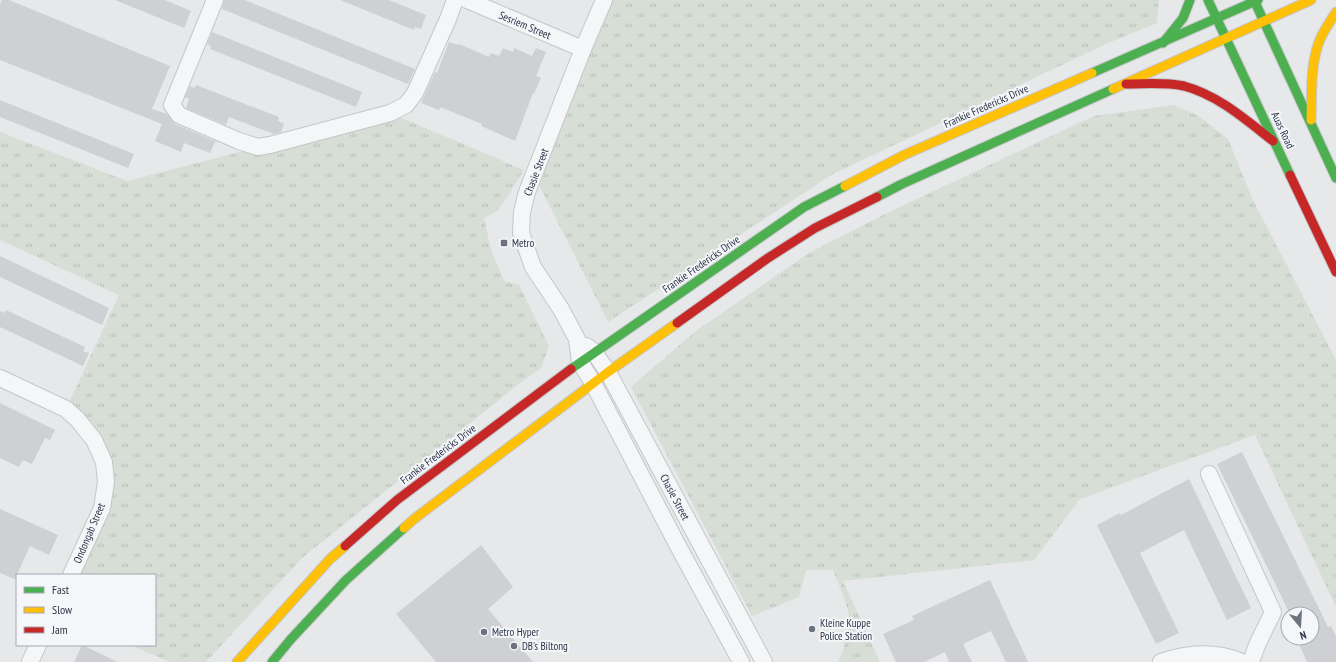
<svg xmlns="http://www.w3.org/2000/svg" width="1336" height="662" font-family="'PT Sans Narrow',sans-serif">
  <defs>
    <pattern id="grass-tufts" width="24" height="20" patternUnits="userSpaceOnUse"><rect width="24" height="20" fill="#d6ded6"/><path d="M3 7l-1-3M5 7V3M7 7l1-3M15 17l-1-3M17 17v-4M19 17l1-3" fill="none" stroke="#b8bfb9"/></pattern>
  </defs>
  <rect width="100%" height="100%" fill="#e6e8ea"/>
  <!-- grass -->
  <g fill="url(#grass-tufts)">
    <polygon points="605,0 1159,0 1157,23 1108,43 831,175 608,322 534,175"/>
    <path d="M1174,105L1199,116L1228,139L1253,200L1336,360V607L1255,435L1080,499L1034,560L843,581L880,662H838C845,650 850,624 848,611C845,597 838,583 833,570H806L799,597L752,616L631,387L696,331L809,253L887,213L1094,116Z"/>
    <polygon points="390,113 524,170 498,211 484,218 491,250 504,281 519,285 549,346 541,368 515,387 302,558 206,662 170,662 130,645 155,645 155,575 71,575 102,508 104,462 66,409 119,295 0,240 0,132 127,181"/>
  </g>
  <!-- building -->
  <g fill="#ced0d3">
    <polygon points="2,0 9,0 170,66 152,109 167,114 175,124 219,143 215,142 210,153 184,143 181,152 155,141 162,124 0,60 0,5"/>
    <polygon points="115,0 165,0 191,11 184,28"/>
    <polygon points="224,0 245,0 415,69 408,84 222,9"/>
    <polygon points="340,0 389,0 426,15 421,29 415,27 414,30"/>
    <polygon points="212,32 362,92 356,107 210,49 211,46 207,44"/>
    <polygon points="449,42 458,45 459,44 489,57 491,53 499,56 503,48 513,52 514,48 532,56 536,48 546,52 536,76 541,78 534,94 533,93 515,141 481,126 482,124 440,107 439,110 421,103 435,72 437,73"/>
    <polygon points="196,85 279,117 278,121 284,124 281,132 274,134 229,117 226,125 186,108 189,99 185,97 190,86 195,88"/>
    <polygon points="0,100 134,154 128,168 0,117"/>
    <polygon points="0,256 109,308 102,325 0,277"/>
    <polygon points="6,310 85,347 83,351 89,353 83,366 0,327 0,311 4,313"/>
    <polygon points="0,403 55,430 50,440 45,438 32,464 23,460 19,467 0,458"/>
    <polygon points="1242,452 1328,627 1331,626 1336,636 1336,662 1307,662 1298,642 1306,638 1312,638 1312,614 1290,614 1217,464"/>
    <polygon points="1189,479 1251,608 1227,620 1184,530 1140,553 1179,633 1156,644 1097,525 1120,513 1121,515"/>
    <polygon points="0,509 58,535 49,555 30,546 15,579 0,573"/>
    <polygon points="481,545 513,587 488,609 533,662 436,662 396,614"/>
    <polygon points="990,580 1028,662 1006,662 991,631 963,644 972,662 949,662 945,652 924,662 896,662 883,634 914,620 912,616"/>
    <polygon points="82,645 118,662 74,662"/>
  </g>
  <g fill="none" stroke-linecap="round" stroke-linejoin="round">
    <!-- street casing -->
    <g stroke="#c4c6c8" stroke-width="18">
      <g id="street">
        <polyline points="215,0 172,105 179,115 239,141 258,147 270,145 390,113 406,105 415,93 448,19 455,0"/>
        <polyline points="467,0 583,49"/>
        <polyline points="604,0 583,49 527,192 522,212 521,233 533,267 561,309 577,339 580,362 593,383 678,546 741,662"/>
        <polyline points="586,346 594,352 608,372 764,662"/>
        <polyline points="0,378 66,409 78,420 94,440 104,462 106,482 102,508 71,575"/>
        <polyline points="1209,474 1273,612 1257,645 1251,662"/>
        <polyline points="30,662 38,645"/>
        <path d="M1161,662C1187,653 1216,651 1242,662"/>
      </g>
    </g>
    <!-- fast casing -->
    <g stroke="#c4c6c8" stroke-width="11">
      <g id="fast">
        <polyline points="1208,0 1290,175"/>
        <polyline points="1254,0 1336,178"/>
        <polyline points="1163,43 1183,18 1190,0"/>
        <polyline points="1092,73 1258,0"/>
        <polyline points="877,197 902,184 1113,89"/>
        <polyline points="571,369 804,207 845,186"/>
        <polyline points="272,662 291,639 346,580 404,528"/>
      </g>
    </g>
    <!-- slow casing -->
    <g stroke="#c4c6c8" stroke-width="11">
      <g id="slow">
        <polyline points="1113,89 1311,0"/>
        <path d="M1311,120C1312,94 1310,66 1319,42C1323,31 1330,22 1336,12"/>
        <polyline points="845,186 904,155 1092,73"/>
        <polyline points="404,528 414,519 608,372 677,323"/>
        <polyline points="237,662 330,559 345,546"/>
      </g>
    </g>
    <!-- jam casing -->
    <g stroke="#c4c6c8" stroke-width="11">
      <g id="jam">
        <path d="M1126,84C1145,84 1165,82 1184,86C1218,95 1246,120 1273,141"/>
        <polyline points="1290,175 1336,272"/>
        <polyline points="677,323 768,258 815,228 877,197"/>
        <polyline points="345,546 397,500 571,369"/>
      </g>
    </g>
    <!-- street -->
    <use href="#street" stroke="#f5f6f7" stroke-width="16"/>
    <!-- fast -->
    <use href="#fast" stroke="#4caf50" stroke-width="9"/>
    <!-- slow -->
    <use href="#slow" stroke="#ffc107" stroke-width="9"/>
    <!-- jam -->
    <use href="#jam" stroke="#c62828" stroke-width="9"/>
  </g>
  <!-- markers -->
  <g fill="#6c737f" stroke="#f4f6f9" stroke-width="1.5">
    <rect x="500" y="239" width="8" height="8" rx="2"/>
    <circle cx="812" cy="629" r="4"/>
    <circle cx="484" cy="632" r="4"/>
    <circle cx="514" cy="646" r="4"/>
  </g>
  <g text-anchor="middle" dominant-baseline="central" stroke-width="4" stroke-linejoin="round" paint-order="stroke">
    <!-- street labels -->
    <g font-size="11" fill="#2b3445" stroke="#f4f6f9">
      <text transform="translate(525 25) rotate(23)">Sesriem Street</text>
      <text transform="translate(986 106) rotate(-24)">Frankie Fredericks Drive</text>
      <text transform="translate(1283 130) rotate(65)">Auas Road</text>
      <text transform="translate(536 172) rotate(-69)">Chasie Street</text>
      <text transform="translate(701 264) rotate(-35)">Frankie Fredericks Drive</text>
      <text transform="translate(438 454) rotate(-37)">Frankie Fredericks Drive</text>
      <text transform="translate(675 497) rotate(62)">Chasie Street</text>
      <text transform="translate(89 533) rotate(-67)">Ondongab Street</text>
    </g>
    <!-- poi labels -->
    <g font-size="11" fill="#2b3445" stroke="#f4f6f9" text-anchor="start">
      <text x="512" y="243">Metro</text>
      <text x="820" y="623">Kleine Kuppe<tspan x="820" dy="13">Police Station</tspan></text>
      <text x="492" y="632">Metro Hyper</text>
      <text x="522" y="646">DB's Biltong</text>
    </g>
  </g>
  <!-- legend -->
  <rect x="16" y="574" width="140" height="72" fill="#f4f6f9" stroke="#a4a8b1"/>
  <rect x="24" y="587" width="20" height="6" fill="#4caf50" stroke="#a4a8b1"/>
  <text x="52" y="594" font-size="12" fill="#2b3445">Fast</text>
  <rect x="24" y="607" width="20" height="6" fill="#ffc107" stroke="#a4a8b1"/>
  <text x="52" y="614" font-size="12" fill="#2b3445">Slow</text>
  <rect x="24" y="627" width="20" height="6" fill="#c62828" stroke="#a4a8b1"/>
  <text x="52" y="634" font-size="12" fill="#2b3445">Jam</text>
  <!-- north arrow -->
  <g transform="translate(1300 626) rotate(162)"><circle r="19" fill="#f4f6f9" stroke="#a4a8b1"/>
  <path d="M0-3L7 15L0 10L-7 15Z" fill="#6c737f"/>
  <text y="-6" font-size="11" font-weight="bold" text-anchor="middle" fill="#2b3445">N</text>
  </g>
</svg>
